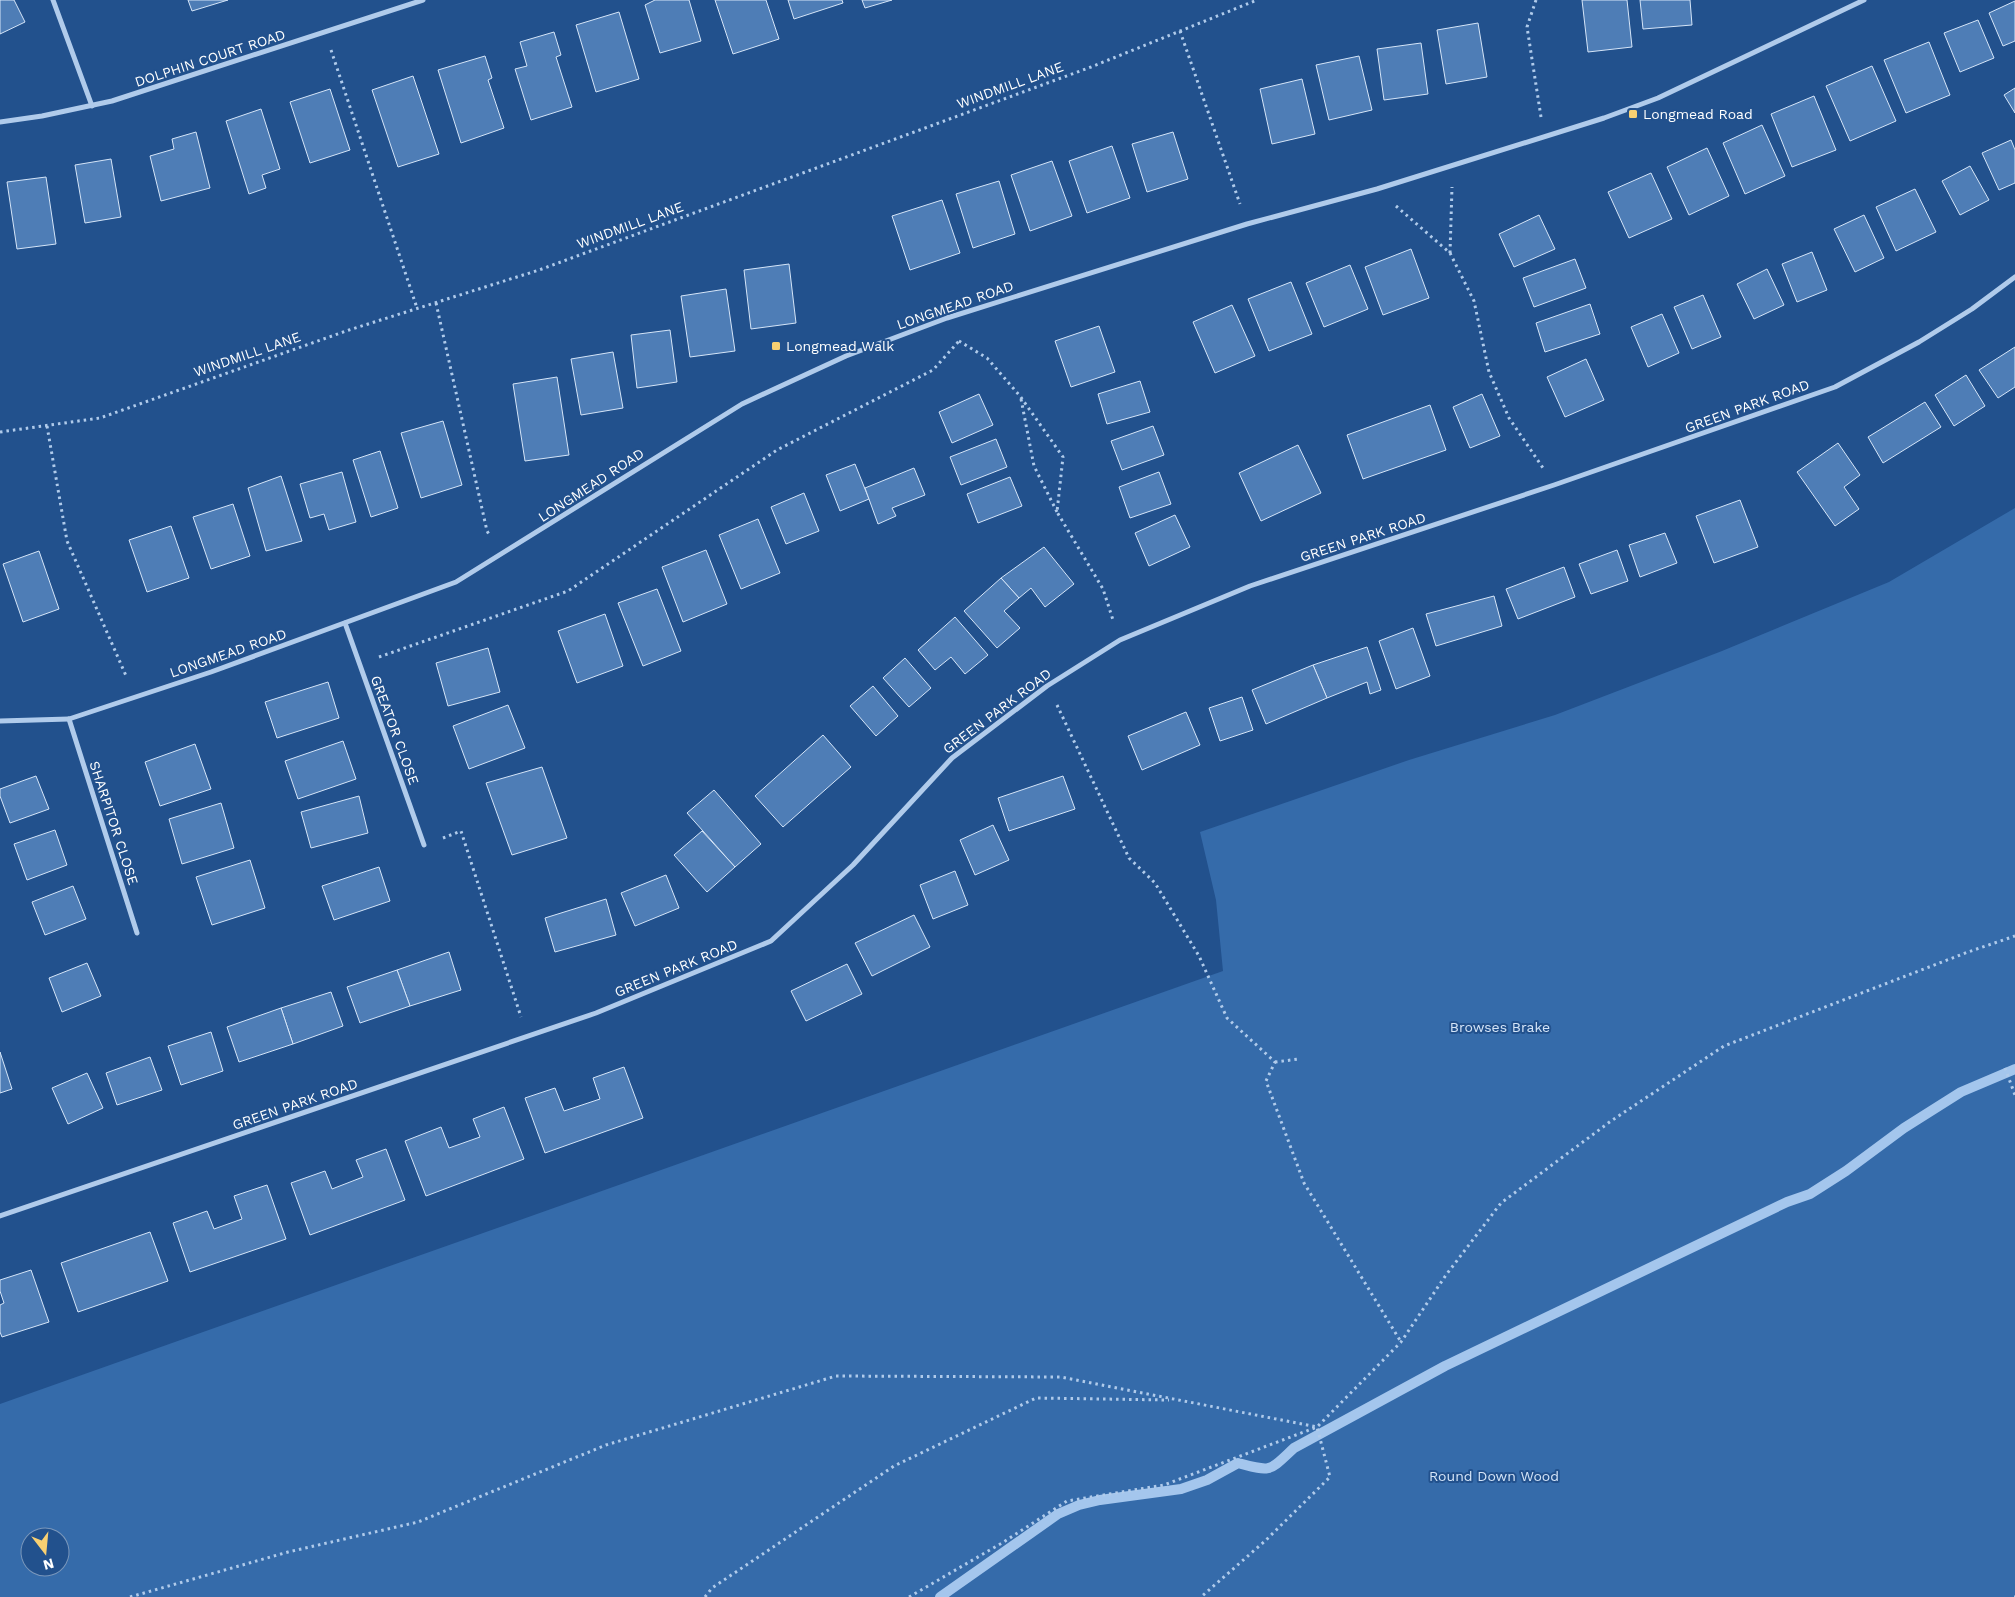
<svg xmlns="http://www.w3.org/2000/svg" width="2015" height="1597" font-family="'Work Sans',sans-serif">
  <rect width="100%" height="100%" fill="#22518d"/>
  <!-- green -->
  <path fill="#356baa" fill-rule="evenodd" d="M2015,508V1597H0V1404L1223,971L1216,900L1200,832L1409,760L1555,715L1722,651L1889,582ZM30,1537H60V1567H30Z"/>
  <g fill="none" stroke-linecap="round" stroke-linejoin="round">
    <!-- stream -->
    <path stroke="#a4c6ed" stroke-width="10" d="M940,1597L1058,1514L1079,1505L1100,1500L1181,1489L1207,1480L1238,1463C1272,1472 1268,1472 1294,1448L1445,1366L1787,1202L1810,1194L1846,1171L1904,1128L1961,1092L2015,1069"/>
  </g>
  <!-- building -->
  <g fill="#4e7db6" stroke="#d5e5f8">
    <polygon points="0,0 14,0 25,22 0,34"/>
    <polygon points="188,0 228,0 192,11"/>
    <polygon points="655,0 689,0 701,41 660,53 645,5"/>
    <polygon points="715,0 766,0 779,39 733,54"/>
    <polygon points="788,0 842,0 843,3 794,19"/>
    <polygon points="862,0 892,0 865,8"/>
    <polygon points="1582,0 1627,0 1632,47 1588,52"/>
    <polygon points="1640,0 1690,0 1692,25 1643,29"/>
    <polygon points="2015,1 2015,41 2003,46 1989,13"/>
    <polygon points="619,12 639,79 596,92 576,25"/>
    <polygon points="1978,20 1994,58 1960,72 1944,33"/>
    <polygon points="1478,23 1487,77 1446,84 1437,30"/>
    <polygon points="554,32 561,55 556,57 572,107 531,120 515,69 527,66 520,42"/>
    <polygon points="1929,42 1950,95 1906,113 1884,60"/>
    <polygon points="1421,43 1428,94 1384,100 1377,49"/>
    <polygon points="485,56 492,78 488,80 504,128 461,143 438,70"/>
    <polygon points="1359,56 1372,110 1329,120 1316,65"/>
    <polygon points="1872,66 1896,121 1850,141 1826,86"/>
    <polygon points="413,76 439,154 398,167 372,90"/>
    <polygon points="1302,79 1315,134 1272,144 1260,89"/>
    <polygon points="2015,88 2015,113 2004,95"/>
    <polygon points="330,89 350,150 310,163 290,102"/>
    <polygon points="1814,96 1836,150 1792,167 1771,114"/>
    <polygon points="261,109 280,169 262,175 266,188 249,194 226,121"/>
    <polygon points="1762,125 1785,176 1745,194 1723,143"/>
    <polygon points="196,132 210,188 161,201 150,156 174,149 172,139"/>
    <polygon points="1173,132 1188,179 1147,192 1132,144"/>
    <polygon points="2011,140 2015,150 2015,183 1999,190 1982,153"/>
    <polygon points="1112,146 1130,198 1087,213 1069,161"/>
    <polygon points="1707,148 1729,196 1689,215 1667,167"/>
    <polygon points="111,159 121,217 85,223 75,165"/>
    <polygon points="1052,161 1072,216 1030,231 1011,175"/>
    <polygon points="1970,166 1989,200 1960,215 1942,181"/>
    <polygon points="1651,173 1672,219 1629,238 1608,192"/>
    <polygon points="46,177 56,244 17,249 7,182"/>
    <polygon points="999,181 1015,234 973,248 956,194"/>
    <polygon points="1915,189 1936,232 1896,251 1876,207"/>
    <polygon points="942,200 960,253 910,270 892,216"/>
    <polygon points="1539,215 1555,249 1514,267 1499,234"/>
    <polygon points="1864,215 1884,258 1855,272 1834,229"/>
    <polygon points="1411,249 1429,298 1383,315 1365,267"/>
    <polygon points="1812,252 1827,290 1797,302 1782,264"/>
    <polygon points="1575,259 1586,288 1534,307 1523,278"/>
    <polygon points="789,264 796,323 751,329 744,270"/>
    <polygon points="1350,265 1368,309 1324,327 1306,283"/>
    <polygon points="1767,269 1784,305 1754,319 1737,284"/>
    <polygon points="1291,282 1312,334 1269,351 1248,299"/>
    <polygon points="726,289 735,351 690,357 681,296"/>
    <polygon points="1703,295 1721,337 1692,349 1674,307"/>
    <polygon points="1590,304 1600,334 1545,352 1536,323"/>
    <polygon points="1232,305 1255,356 1215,373 1193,322"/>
    <polygon points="1662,314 1679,353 1648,367 1631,327"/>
    <polygon points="1099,326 1115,372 1071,387 1055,341"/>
    <polygon points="670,330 677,382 637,388 631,335"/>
    <polygon points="2015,347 2015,387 1998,398 1979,370"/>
    <polygon points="613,352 623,408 581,415 571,359"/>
    <polygon points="1586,359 1604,400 1565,417 1547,377"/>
    <polygon points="1966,375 1985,406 1954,426 1935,395"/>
    <polygon points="557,377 569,455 525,461 513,384"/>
    <polygon points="1140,381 1150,412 1107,424 1098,394"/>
    <polygon points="979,394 993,425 952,443 939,412"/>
    <polygon points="1482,394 1500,436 1470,448 1453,407"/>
    <polygon points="1925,402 1941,427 1883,463 1868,437"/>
    <polygon points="1430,405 1446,450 1363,479 1347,435"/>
    <polygon points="443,421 462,485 421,498 401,433"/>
    <polygon points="1153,426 1164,455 1122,470 1111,441"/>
    <polygon points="996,439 1007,467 961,485 950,457"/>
    <polygon points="1838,443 1860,475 1844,487 1859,509 1835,526 1797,472"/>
    <polygon points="1298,445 1321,493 1261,521 1239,473"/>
    <polygon points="380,451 398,508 371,517 353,460"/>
    <polygon points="855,464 869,499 840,511 826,475"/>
    <polygon points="914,468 925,495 892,508 896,516 878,524 865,488"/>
    <polygon points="342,472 356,522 329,530 324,514 310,518 300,484"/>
    <polygon points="1159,472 1171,504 1130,518 1119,487"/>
    <polygon points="281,476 302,541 266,551 248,488"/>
    <polygon points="1010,477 1022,506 978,523 967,494"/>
    <polygon points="804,493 819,531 786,544 771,507"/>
    <polygon points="1740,500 1758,547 1714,563 1696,516"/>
    <polygon points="233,504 250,556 211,569 193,517"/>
    <polygon points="1175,515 1190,547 1149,566 1135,533"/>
    <polygon points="758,519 780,573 741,589 719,535"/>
    <polygon points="171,526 189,578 147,592 129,540"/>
    <polygon points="1665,533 1677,563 1640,577 1629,545"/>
    <polygon points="1044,547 1074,584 1045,607 1031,588 1019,598 1001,578"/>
    <polygon points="706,550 727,604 683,622 662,567"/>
    <polygon points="1617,550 1628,581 1591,594 1579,564"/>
    <polygon points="39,551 59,609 23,622 3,564"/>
    <polygon points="1564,567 1575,597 1518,619 1506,589"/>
    <polygon points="1001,578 1019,598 1004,611 1020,628 997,648 964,611"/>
    <polygon points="657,589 681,651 643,666 618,603"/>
    <polygon points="1494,596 1502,626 1436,646 1426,614"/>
    <polygon points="605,614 623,666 577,683 558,631"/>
    <polygon points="955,617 988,655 965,674 951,657 935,670 918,650"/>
    <polygon points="1413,628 1430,676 1396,689 1379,641"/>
    <polygon points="1367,647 1381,690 1370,694 1367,682 1327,698 1313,665"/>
    <polygon points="488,648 500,692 448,706 436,663"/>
    <polygon points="905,658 931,688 909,707 883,678"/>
    <polygon points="1313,665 1327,698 1266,724 1252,690"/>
    <polygon points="328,682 339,718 277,738 265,702"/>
    <polygon points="873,686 898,716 876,736 850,706"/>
    <polygon points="1242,697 1253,730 1220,741 1209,708"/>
    <polygon points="508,705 525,748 469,769 453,726"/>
    <polygon points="1186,712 1200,745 1142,770 1128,736"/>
    <polygon points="823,735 851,767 783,827 755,796"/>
    <polygon points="343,741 356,779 298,799 285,761"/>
    <polygon points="195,744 211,789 160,806 145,762"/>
    <polygon points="542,767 567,838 512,855 486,783"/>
    <polygon points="36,776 49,809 10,823 0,796 0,789"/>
    <polygon points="1063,776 1075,809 1009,831 998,798"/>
    <polygon points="714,790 761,844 735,867 687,813"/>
    <polygon points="359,796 368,833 311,848 301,812"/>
    <polygon points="221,803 234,848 182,864 169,819"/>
    <polygon points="993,825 1009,860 975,875 960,840"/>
    <polygon points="55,830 67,865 27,880 14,844"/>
    <polygon points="702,831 735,867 707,892 674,855"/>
    <polygon points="250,860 265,908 212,925 196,877"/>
    <polygon points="379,867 390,901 334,920 322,886"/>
    <polygon points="955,871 968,905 933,919 920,885"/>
    <polygon points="666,875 679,908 635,926 621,893"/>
    <polygon points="73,886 86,919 45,935 32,902"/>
    <polygon points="606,899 616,935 555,952 545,918"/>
    <polygon points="914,915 930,947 872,976 855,943"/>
    <polygon points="449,952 461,990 410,1006 397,970"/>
    <polygon points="87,963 101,996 62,1012 49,978"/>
    <polygon points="847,964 862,994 806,1021 791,991"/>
    <polygon points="397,970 410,1006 360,1023 347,987"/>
    <polygon points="331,992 343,1026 293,1044 281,1008"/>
    <polygon points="281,1008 293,1044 239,1062 227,1027"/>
    <polygon points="211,1032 223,1071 181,1085 168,1046"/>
    <polygon points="0,1052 12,1089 0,1093"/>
    <polygon points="150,1057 162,1090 117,1105 106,1073"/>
    <polygon points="624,1067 643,1118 545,1153 525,1098 555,1088 564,1111 600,1099 593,1078"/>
    <polygon points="87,1073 103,1108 68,1124 52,1088"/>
    <polygon points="504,1107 524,1159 426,1196 405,1141 441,1127 449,1148 480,1137 473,1119"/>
    <polygon points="386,1149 405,1200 310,1235 291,1183 325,1171 332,1189 363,1177 356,1160"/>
    <polygon points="267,1185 286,1239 190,1272 173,1223 207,1211 214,1229 242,1219 234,1196"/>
    <polygon points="150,1232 168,1281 78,1312 61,1263"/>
    <polygon points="31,1270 49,1322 2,1337 0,1332 0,1305 4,1303 0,1291 0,1280"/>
  </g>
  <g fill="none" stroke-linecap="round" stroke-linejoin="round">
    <!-- path -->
    <g stroke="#b0cbeb" stroke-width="3" stroke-dasharray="2.5 4" stroke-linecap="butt">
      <polyline points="1536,0 1527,27 1541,117"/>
      <polyline points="1180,31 1240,204"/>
      <polyline points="331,50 417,308"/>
      <polyline points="1396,206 1450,253 1474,301 1489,372 1509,418 1543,468"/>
      <polyline points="1450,253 1452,187"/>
      <polyline points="436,303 487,531 490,536"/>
      <polyline points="959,341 987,358 1020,396 1063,457 1057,512 1103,589 1113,620"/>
      <polyline points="1021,399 1034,466 1057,512"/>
      <polyline points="47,426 67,541 127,678"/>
      <polyline points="0,432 100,418 349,330 539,270 1091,67 1257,0"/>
      <polyline points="379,657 568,591 777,450 933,370 959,341"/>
      <polyline points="1057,705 1129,858 1155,883 1199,956 1227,1018 1275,1062 1266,1081 1304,1183 1401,1342"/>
      <polyline points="443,838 461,831 521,1017"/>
      <polyline points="1275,1062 1299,1059"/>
      <polyline points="2005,1068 2015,1095"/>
      <polyline points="130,1597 288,1552 418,1522 606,1445 836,1376 1061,1377 1317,1427 1330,1477 1265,1541 1201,1597"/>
      <polyline points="705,1597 712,1588 894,1466 1036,1398 1169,1400"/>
      <polyline points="909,1597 1002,1543 1067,1501 1164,1485 1317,1427 1401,1342 1446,1275 1501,1203 1611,1121 1724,1046 1968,952 2015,936"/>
      <polyline points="2014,1597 2015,1597"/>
    </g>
    <!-- minor -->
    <g stroke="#b0cbeb" stroke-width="5">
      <polyline points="53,0 92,106"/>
      <polyline points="0,122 42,116 112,101 423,0"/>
      <polyline points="345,623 424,845"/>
      <polyline points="69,719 137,933"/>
      <polyline points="0,721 69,719 211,672 456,582 742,404 846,356 947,318 1247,224 1377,189 1604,118 1658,98 1864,0"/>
      <polyline points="0,1216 596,1013 771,941 853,865 952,758 1047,686 1120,640 1250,586 1554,485 1835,387 1919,342 1972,309 2015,277"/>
    </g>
  </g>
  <!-- markers -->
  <g fill="#f8d072" stroke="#22518d" stroke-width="2">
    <rect x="1628" y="109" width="10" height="10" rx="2.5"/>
    <rect x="771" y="341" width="10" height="10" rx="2.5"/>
  </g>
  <g text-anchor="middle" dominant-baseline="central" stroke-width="4" stroke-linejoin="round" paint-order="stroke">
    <!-- street labels -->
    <g font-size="14" fill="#fff" stroke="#22518d">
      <text transform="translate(210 58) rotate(-18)">DOLPHIN COURT ROAD</text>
      <text transform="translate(1010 85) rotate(-20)">WINDMILL LANE</text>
      <text transform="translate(630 225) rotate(-20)">WINDMILL LANE</text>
      <text transform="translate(955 305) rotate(-19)">LONGMEAD ROAD</text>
      <text transform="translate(247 354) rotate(-19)">WINDMILL LANE</text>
      <text transform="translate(1747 406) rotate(-20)">GREEN PARK ROAD</text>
      <text transform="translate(591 485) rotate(-33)">LONGMEAD ROAD</text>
      <text transform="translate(1363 537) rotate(-18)">GREEN PARK ROAD</text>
      <text transform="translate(228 653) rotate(-19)">LONGMEAD ROAD</text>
      <text transform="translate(997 711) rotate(-37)">GREEN PARK ROAD</text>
      <text transform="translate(395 730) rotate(70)">GREATOR CLOSE</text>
      <text transform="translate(114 823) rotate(72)">SHARPITOR CLOSE</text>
      <text transform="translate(676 968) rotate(-22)">GREEN PARK ROAD</text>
      <text transform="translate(295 1104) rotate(-19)">GREEN PARK ROAD</text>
    </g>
    <!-- poi labels -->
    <g font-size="14" fill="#fff" stroke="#22518d" text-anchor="start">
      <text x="1643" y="114">Longmead Road</text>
      <text x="786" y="346">Longmead Walk</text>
    </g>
    <!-- park labels -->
    <g font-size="14" fill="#d5e5f8" stroke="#22518d">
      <text x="1500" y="1027">Browses Brake</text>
      <text x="1494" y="1476">Round Down Wood</text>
    </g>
  </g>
  <!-- north arrow -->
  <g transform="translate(45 1552) rotate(164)"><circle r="24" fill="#22518d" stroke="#7a97bb"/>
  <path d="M0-4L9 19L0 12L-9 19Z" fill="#f8d072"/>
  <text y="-8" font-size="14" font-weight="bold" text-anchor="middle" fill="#ffffff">N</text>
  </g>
</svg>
